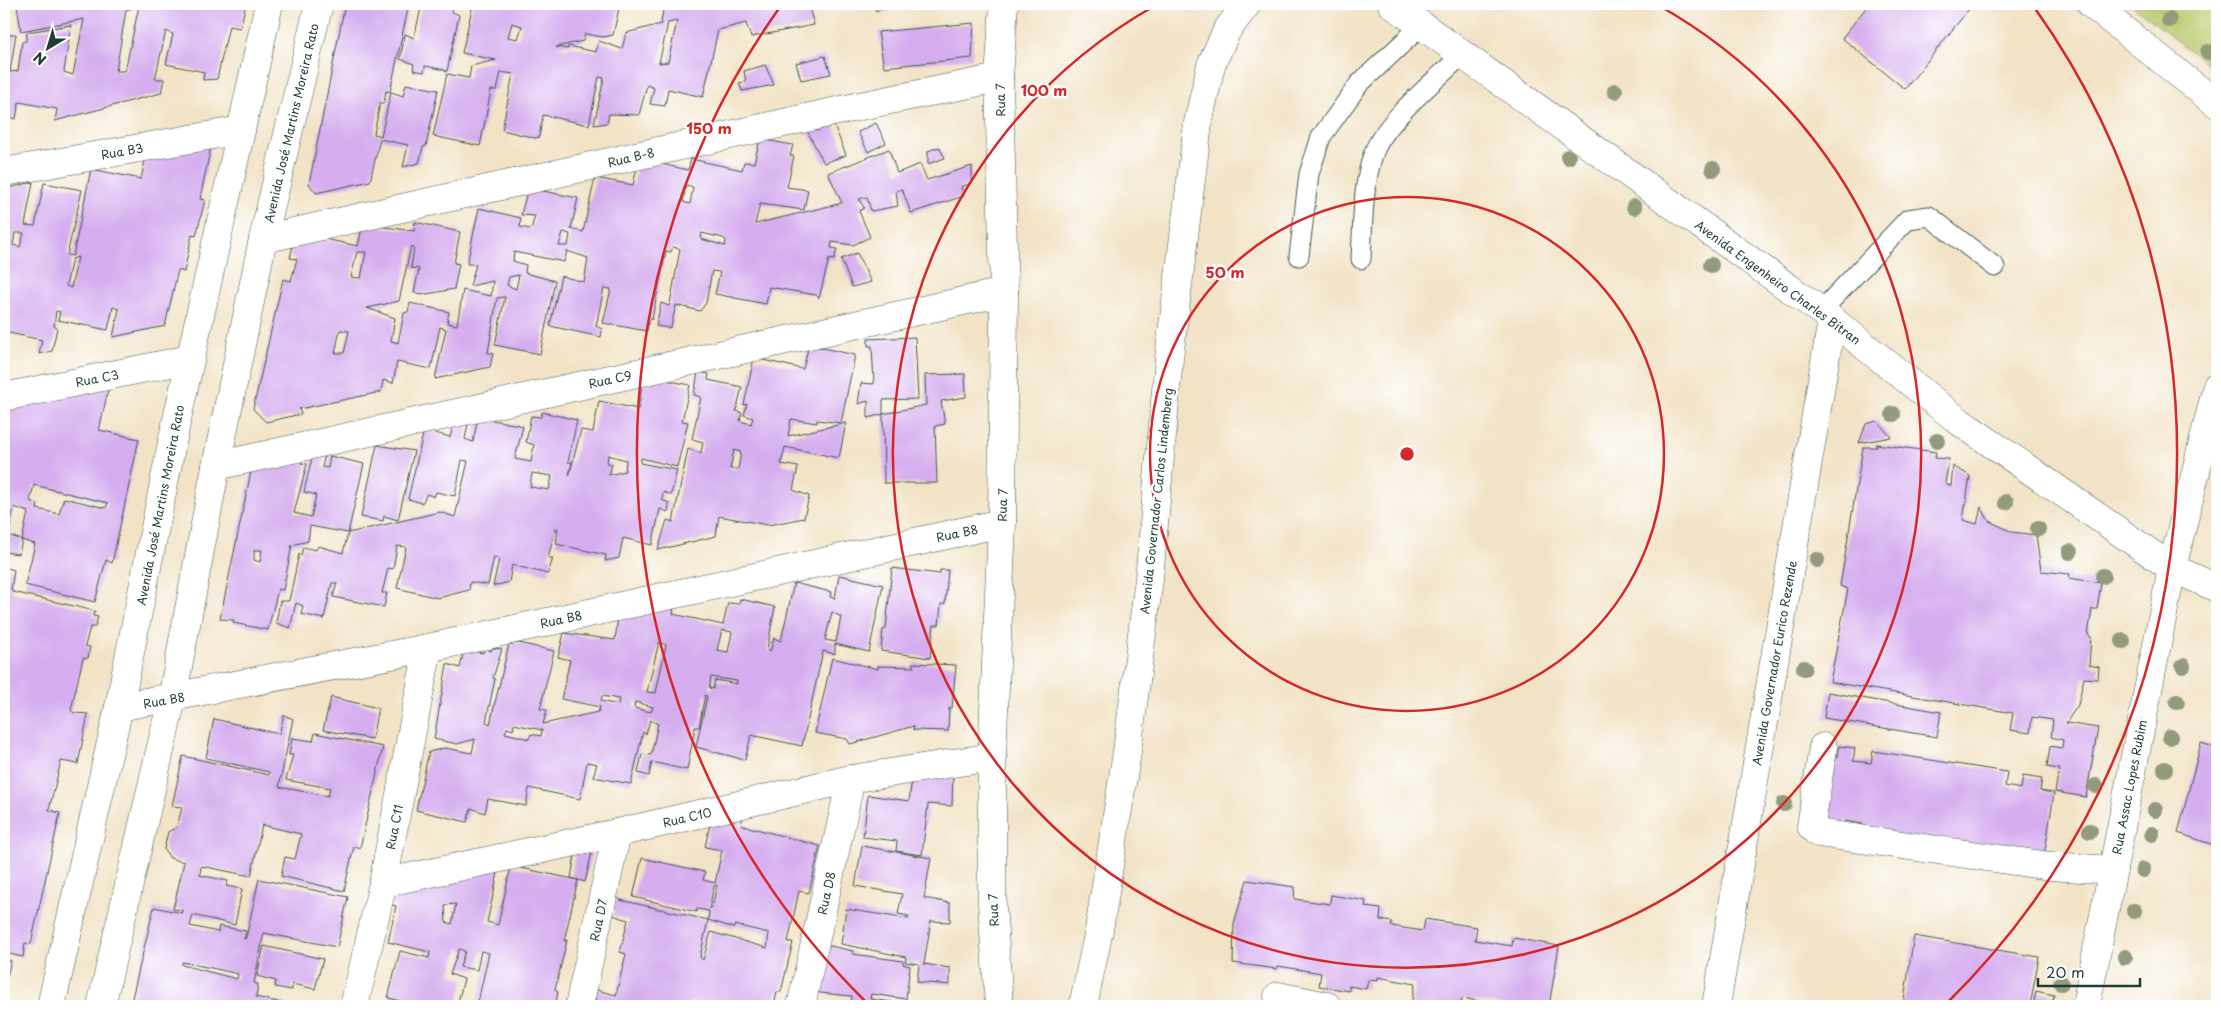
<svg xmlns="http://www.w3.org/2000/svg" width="2221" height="1010" font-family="'Playpen Sans',sans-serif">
  <rect width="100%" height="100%" fill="#fff"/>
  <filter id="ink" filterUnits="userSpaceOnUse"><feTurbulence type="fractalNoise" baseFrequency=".02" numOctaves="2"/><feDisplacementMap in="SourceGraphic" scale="10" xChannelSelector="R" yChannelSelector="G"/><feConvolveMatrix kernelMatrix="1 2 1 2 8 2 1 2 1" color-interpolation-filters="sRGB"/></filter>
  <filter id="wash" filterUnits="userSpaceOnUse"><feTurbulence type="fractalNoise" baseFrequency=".0096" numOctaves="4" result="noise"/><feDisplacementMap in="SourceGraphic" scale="20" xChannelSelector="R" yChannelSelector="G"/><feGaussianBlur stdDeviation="1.12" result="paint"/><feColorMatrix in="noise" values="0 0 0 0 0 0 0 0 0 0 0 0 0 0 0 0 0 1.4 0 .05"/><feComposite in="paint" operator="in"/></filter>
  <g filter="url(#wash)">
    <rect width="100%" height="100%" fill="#f2e3c6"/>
    <!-- green -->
    <polygon fill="#bac96c" stroke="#6c8350" points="2131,4 2217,4 2217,72"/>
    <g id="blocks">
      <!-- building -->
      <g fill="#d6aeef" fill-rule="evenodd">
        <path d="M23,4H246L240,28L229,26L217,79L203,80L204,72L166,64L173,34L166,31L155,79H164L161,93L55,121L57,109L19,102L16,119L4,116L10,81H4V36L16,34L10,72L18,71L22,42L26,41L27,32L71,25L64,72L73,75L84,19L21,31L17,5ZM139,6L125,71H116L126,10Z"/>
        <polygon points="367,4 409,4 390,92 386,91 384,103 380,103 374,134 381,136 391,92 403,96 406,84 438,90 426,146 423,147 419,163 403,167 408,145 380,139 370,181 316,193 309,184 344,9"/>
        <polygon points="422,4 454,4 452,12 459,15 447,71 445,72 445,70 425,66 424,72 413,70 414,64 400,59 405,34 414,38"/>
        <path d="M473,4H620L613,35L603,37L585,34L583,41L556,47L568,49V46L596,52L599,41L622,49L626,33L661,24L663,10L693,4H808L814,25L751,37L746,23L718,30L703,97L668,89L665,106L650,104L654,88L647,85L639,115L609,114L607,123L594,125L604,78L599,77L589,125L543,115L539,137L535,138L502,130L513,74L501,72L497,90H491L480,146L433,136L447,74L469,78L471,66L496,60L462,53ZM677,21L668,62L659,63L668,23ZM512,23L522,26L518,39L508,37Z"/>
        <polygon points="646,4 667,4 666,8"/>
        <polygon points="874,4 902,4 903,5 876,11"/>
        <polygon points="1869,4 1973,4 1905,89 1842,38"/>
        <polygon points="974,23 972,58 884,67 878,32"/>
        <polygon points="825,56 831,74 801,80 796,63"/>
        <polygon points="765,65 774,85 742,91 739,83 746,82 744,71"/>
        <polygon points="814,122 816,131 834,125 846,155 824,163 804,125"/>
        <polygon points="876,123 886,143 868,152 858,132"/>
        <path d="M760,139L793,145L790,156H794L787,187L808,190L804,210L760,204L755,224L842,203L828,173L889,149L897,173L920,164L927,180L972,166V183L961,187L964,196L911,213L902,189L896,191L898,206L871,211L867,197L859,199L864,208L859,211L870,237L853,245L832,242L831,248L837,249L834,260L829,259L819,298L816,295L769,287L766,304L715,294L720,272L712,271L706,303L700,311L676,305L671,327L668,328L656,326L661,303L669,306L670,304L680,249L673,247L671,252L666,251L652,319L649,320L647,331L603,323L611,289L604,288L596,326L602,329L601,337L550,326L561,276L584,282L588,258L567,251L564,262L514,252L513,261L526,265L525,273L555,281L540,354L495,345L505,297L497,298L488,353H493L490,367L435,379L446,329L440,327L431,369L397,362L393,383L383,380L381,392L299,409L301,414L266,422L253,409L283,279L291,281L297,259L290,258L296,233L358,246L363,224L414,231L415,222L460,232L454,263L459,264L454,289L427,294L414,293L419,269L411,268L414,248L411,246L399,301L367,308L395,318L391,341L398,343L404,313L408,312L410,303L449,312L447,323L457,325L463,290L491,296L493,281L470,286L476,264H467L479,208L521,218L520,227L531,229L535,216L521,215L528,188L578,198L571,229L583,232L595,178L633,185L638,163L648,161L688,170L691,159L742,170L744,162L754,163ZM686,185L693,187L690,204L683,202ZM563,232L570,234L568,246H559ZM702,233L723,238L726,240L725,246L701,239ZM357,252H366L361,278L351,277ZM519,275L516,289L507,285L509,277ZM340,330L349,331L344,353H335Z"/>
        <path d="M211,146L200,199L205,200L196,236L192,235L184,272L178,270L165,326L113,337L119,309L113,307L108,330L58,320L60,312L56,311L54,326L57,328L52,351L39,354L42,340L4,332V189L33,182L25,225L35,226L44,183L82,190L67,255L73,256L91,169L141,179L146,156ZM15,233H24L20,247L13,245ZM78,257L71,288L66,286L72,259Z"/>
        <polygon points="939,147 945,158 928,164 928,151"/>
        <polygon points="857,253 871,282 852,287 841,259"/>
        <polygon points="915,337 918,399 883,400 883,414 868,418 868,401 858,404 861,383 874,384 872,346 868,346 868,339"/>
        <path d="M809,345L855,355L841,423L817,420V423L791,419L788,436L846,423L839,458L785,447L781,464L798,467L793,490L809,496L804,518L768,525L719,516L716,536L658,550L667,520L673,522L688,449L701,453L703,442L692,439L701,397L694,395L698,372L709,374L708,380L742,387L736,411L742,413L740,421L751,424L753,418L744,415L747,404L744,405L754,358L803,369ZM734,450L741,452L738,469H730Z"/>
        <polygon points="965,374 966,397 941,401 945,424 935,426 937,483 884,483 883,414 926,405 925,375"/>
        <path d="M656,378L690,385L682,421L688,422L677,467L641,458L640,463L677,470L671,495L663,492L662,500L669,503L668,512L660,509L652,545L623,538L619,558L605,561L606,555L556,544L558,529L556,528L548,558H553L548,574L512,565L509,582L493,586L499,559L494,557L488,585L470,582L469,590L438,598L397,588L406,547L397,546L393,569L388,568L382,593H387L384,607L333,597L337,583H332L324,619L301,614L303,606L296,603L290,628L276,623L280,601H289L299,554L301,556L303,547L316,550L318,546L343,553L348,533L440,512L455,517L468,461L462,460L455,496L436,492L434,497L427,494L422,503L408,499L424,430L450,437L455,421L469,419L465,439L473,442L478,417L523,426L515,459L531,462L534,445L526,442L531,416L541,417L542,412L577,420L568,462H572L569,476L581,430L593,432L599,401L638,409L643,381ZM608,455L626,460L625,471L609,475L612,464L607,463ZM532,473L552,476L549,490L530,487Z"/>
        <path d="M109,386L99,430L139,439L112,563L106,560L95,602L25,585L35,544L22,540L28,512L14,507L8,535L22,540L19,554L4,552V399ZM34,485L108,503L106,508L64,498L59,514L37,509L38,504L30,501Z"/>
        <polygon points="1877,421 1891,437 1859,443 1866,424"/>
        <polygon points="1876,444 1936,452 1935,458 1949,459 1945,484 1951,486 1953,466 1970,476 1963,520 1977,524 1981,507 1989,521 2004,528 2012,532 2036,535 2041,571 2070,574 2069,578 2101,583 2097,609 2092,609 2088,635 2091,637 2089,665 2099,667 2098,679 2084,678 2078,705 2066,723 2098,728 2086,797 2055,792 2059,769 2047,767 2050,746 2062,748 2063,740 2051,737 2053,720 2032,717 2030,733 2010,730 2013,713 1830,682 1848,589 1840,586 1863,447 1877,447"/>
        <polygon points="377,445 414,451 398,520 384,516 383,521 361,517"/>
        <path d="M326,450L322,467L328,468L330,456L364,464L348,533L310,526L308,541L292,545L283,590L278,589L268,630L233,623L234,620L220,619L252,467L303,455L301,463L307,464L294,513L311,517L316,495L304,492L313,453ZM254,550H262L260,562L254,560Z"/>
        <polygon points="4,567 14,570 11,590 13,592 95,611 93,616 98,617 95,627 90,627 85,646 90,647 88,658 83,658 71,710 74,713 88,714 78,764 61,761 49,810 60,813 31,944 25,943 23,957 4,953"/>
        <polygon points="892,568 940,574 940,570 948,570 945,604 941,604 939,625 934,625 930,658 881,651 883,630 886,629"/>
        <path d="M839,575L883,585L869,652L835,644V654L823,651L802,746L751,735L745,760L696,747L707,697L705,695L699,727H695L687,770L652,762L649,776L638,773L642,754L651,755L658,724L650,720L646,734L643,732L631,784L593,777L597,764L587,762L580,799L529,788L526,806L488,799L485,813L471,808L467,822L416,810L429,752L445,748L472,753L475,739L457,744L434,739L447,664L460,668L463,654L472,651L483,653L484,648L491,651L492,648L502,649L493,678L495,679L486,722L490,724L509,644L519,643L554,651L540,709L547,710L543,724L598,712L600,707L561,699L570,660L558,657L564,633L615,640L618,617L674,605L673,614L723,625L728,603L739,604L740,599L775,607L767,649L770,652L774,638L781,641L794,583L831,592L830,597L835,598ZM832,612L841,617L836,642L825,640ZM722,630L732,632L728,652L717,650ZM659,642L666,645L656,693L647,692ZM711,677L737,681V684L715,680L713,689L709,688ZM602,696L619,699L618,705L601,701ZM635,702L653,707L651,712L634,708ZM514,724L542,730L541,736L531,734L529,739L505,733L507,728L513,730Z"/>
        <polygon points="832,658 878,669 878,666 914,667 912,663 956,665 952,708 949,708 948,731 913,730 914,726 850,744 847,739 815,733"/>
        <polygon points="1828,692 1941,712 1937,737 1824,718"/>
        <polygon points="331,697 378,708 372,739 323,730"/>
        <path d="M284,715L293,719L279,787L328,796L330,788L286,780L293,755H289L292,738L313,741L315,733L383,747L360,848L354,846L344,891L281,876L285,857L295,859L301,834L262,825L251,876L201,866L200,875L228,881L226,886L242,889L235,925L193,915L190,926L218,932L219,926L246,931L244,939L246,938L259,879L348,897L337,947L264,933L254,983L258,984L256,997L294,1006H130L154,907L182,913V910L173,909L184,862L170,858L164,849L168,832L177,827L182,807L172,806L183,756L269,775V772L206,758L214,719L279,734ZM182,962L221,970L238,974L237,979L182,965Z"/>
        <polygon points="2201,743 2217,748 2217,846 2178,833"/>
        <polygon points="1839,746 1855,748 1853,761 1871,763 1873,751 2007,772 2005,786 2021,789 2023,776 2042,779 2040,791 2054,793 2044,857 1861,835 1863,824 1845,821 1843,832 1824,829 1825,755 1838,757"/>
        <polygon points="953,768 952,806 928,804 922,855 896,851 897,841 863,837 868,795 909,801 913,772"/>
        <path d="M744,812L741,825L820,846L809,893L799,891L788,942H793L781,992H777L774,1006H702V1004L690,1001L688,1006H616L594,1000L597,990L616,995L626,954L620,952L628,920L613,915L617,897L620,900L708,920L700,957L703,960L711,932L767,948L769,933L735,925L734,928L708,920L709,911L697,909V912L633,897L642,858L705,872L703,880L715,883L722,850L705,847L711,819L729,822L731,814ZM717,885L712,907L709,909L714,886Z"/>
        <polygon points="862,846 931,858 924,898 950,903 950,922 931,921 924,964 950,968 950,985 917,982 919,964 905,962 906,957 841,944 846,909 908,919 909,916 898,914 902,894 855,886"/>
        <polygon points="576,849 592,852 585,882 571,878"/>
        <path d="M500,864L487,922L498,925L511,866L578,880L564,941L567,940L555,990L558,992L555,1006H477L489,953L481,951L477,970L460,967L465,951L459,949L450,974L464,979L457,1006H420L388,998L400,951L429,958L430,952L388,942L396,906L390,904L393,887ZM456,904L452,924L446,922L445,905Z"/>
        <polygon points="1247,880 1295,887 1294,899 1330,904 1331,895 1366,901 1365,907 1381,909 1380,920 1392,922 1391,926 1423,931 1425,919 1477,927 1475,940 1512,946 1513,938 1559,946 1549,1006 1505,1006 1462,998 1461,1006 1421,1006 1411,1005 1415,984 1378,977 1378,981 1368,980 1366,989 1349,986 1349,991 1319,986 1321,973 1278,966 1277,969 1233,963 1234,923"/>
        <polygon points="1914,936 2039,957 2030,1006 1903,1006"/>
        <polygon points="826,945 853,951 853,954 903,961 903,964 910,966 906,999 871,994 870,999 893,1002 892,1006 850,1006 852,996 820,993 816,990"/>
        <polygon points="264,946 323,959 315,989 292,984 292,990 275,987 276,981 257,976"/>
        <polygon points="4,959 11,961 4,988"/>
        <polygon points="2036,991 2054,995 2052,1006 2033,1006"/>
      </g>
    </g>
  </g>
  <g filter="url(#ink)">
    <use href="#blocks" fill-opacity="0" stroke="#3f564a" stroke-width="1"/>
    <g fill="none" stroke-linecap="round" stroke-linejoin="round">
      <!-- lane casing -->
      <g stroke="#3f564a" stroke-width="21">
        <g id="lane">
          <polyline points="1299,256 1309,174 1321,137 1359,84 1422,25"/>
          <path d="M1361,259C1363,224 1362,186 1374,152C1387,119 1436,80 1462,55"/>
          <polyline points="1821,311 1908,219 1929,216 1995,267"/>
        </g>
      </g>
      <!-- street casing -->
      <g stroke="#3f564a" stroke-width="29">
        <g id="street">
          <polyline points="1392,4 1821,311 1960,422 2172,568 2217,588"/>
          <polyline points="2091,4 2217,104"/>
          <polyline points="4,172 241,130"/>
          <polyline points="263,239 860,106 999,78"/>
          <polyline points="4,397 190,359"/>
          <polyline points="216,466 1004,292"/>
          <polyline points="119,707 428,648 1002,523"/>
          <polyline points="1823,747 1811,826 1818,833 2050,866 2113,870"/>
          <polyline points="383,883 617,833 851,779 992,757"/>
          <polyline points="1278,996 1327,1006"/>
          <polyline points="354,1006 383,883 428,648"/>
          <polyline points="579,1006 617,833"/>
          <polyline points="801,1006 851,779"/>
          <polyline points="999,1006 992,903 992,757 1002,523 1004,292 999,78 1004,4"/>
          <polyline points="1083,1006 1099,930 1127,752 1149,579 1169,358 1198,123 1211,65 1227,30 1247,4"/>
          <polyline points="1716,1006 1832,320"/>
          <polyline points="2086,1006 2172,568 2217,386"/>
        </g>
      </g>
      <!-- secondary casing -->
      <g stroke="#3f564a" stroke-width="29">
        <g id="secondary">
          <polyline points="51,1006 119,707 174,433 269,4"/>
          <polyline points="101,1006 172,699 216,466 263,239 319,4"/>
        </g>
      </g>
      <!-- lane -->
      <use href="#lane" stroke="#fff" stroke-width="19"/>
      <!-- street -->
      <use href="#street" stroke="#fff" stroke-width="28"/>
      <!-- secondary -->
      <use href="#secondary" stroke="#fff" stroke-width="28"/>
    </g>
    <!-- trees -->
    <g fill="#939b7d">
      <circle cx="2169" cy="20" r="8"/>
      <circle cx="2208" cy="52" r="8"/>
      <circle cx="1615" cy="91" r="8"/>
      <circle cx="1568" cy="157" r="8"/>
      <circle cx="1713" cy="169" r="8"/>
      <circle cx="1634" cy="207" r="8"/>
      <circle cx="1711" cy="265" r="8"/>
      <circle cx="1893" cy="414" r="8"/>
      <circle cx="1937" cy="441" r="8"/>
      <circle cx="2006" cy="502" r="8"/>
      <circle cx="2038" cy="529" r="8"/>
      <circle cx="2070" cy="552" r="8"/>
      <circle cx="1817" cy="560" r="8"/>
      <circle cx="2103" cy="576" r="8"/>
      <circle cx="2123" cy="641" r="8"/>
      <circle cx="2183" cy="666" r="8"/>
      <circle cx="1804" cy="668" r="8"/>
      <circle cx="2177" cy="702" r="8"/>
      <circle cx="2170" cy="737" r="8"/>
      <circle cx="2165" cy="769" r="8"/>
      <circle cx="2096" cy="786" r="8"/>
      <circle cx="1784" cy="804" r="8"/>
      <circle cx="2155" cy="810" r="8"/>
      <circle cx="2090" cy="831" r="8"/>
      <circle cx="2152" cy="834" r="8"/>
      <circle cx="2143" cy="870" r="8"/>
      <circle cx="2134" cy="911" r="8"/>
      <circle cx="2125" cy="957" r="8"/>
      <circle cx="2061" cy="983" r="8"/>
    </g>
  </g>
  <!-- distance rings -->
  <g fill="none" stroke="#d62828" stroke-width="2.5">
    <circle cx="1407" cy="454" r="257"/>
    <path d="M1656 4A514 514 0 1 1 1158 4"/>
    <path d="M867 1003A770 770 0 0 1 780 7M2034 7A770 770 0 0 1 1947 1003"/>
  </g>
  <g text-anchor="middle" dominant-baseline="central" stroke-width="5" stroke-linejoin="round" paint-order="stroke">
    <!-- street labels -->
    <g font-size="12" fill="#1f3d34" stroke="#fff">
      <text transform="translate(1000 100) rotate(-91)">Rua 7</text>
      <text transform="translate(291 123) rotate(-77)">Avenida José Martins Moreira Rato</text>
      <text transform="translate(122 151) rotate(-10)">Rua B3</text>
      <text transform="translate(631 157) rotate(-13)">Rua B-8</text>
      <text transform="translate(1778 282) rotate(36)">Avenida Engenheiro Charles Bitran</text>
      <text transform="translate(97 378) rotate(-11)">Rua C3</text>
      <text transform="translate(610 379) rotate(-12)">Rua C9</text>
      <text transform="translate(1156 501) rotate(-84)">Avenida Governador Carlos Lindemberg</text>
      <text transform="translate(160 505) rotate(-79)">Avenida José Martins Moreira Rato</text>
      <text transform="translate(1002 505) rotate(-89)">Rua 7</text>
      <text transform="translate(957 533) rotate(-12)">Rua B8</text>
      <text transform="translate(561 619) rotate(-12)">Rua B8</text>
      <text transform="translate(1774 663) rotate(-80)">Avenida Governador Eurico Rezende</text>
      <text transform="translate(164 700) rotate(-10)">Rua B8</text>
      <text transform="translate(2129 787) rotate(-79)">Rua Assac Lopes Rubim</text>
      <text transform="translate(687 817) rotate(-13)">Rua C10</text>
      <text transform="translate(394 827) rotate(-79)">Rua C11</text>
      <text transform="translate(826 893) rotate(-78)">Rua D8</text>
      <text transform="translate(993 910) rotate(-93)">Rua 7</text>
      <text transform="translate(598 920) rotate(-78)">Rua D7</text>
    </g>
  </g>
  <circle cx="1407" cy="454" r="8" fill="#d62828" stroke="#fff" stroke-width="2.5"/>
  <g font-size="15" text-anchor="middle" font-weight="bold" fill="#d62828" stroke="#fff" stroke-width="5" stroke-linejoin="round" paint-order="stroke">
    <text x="1044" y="96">100 m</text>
    <text x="709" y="134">150 m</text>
    <text x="1225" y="278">50 m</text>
  </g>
  <!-- margin -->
  <rect width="2221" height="1010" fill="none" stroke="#fff" stroke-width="20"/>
  <!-- north arrow -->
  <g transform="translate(48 48) rotate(218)" stroke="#ffffff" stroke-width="4" paint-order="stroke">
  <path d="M0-4L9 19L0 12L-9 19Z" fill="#1f3d34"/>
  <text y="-8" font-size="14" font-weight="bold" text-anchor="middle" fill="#1f3d34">N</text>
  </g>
  <!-- scale -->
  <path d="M2038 978v8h102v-8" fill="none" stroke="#1f3d34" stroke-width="2.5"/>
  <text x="2046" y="978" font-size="15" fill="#1f3d34" stroke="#ffffff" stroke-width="4" paint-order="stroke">20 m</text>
</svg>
